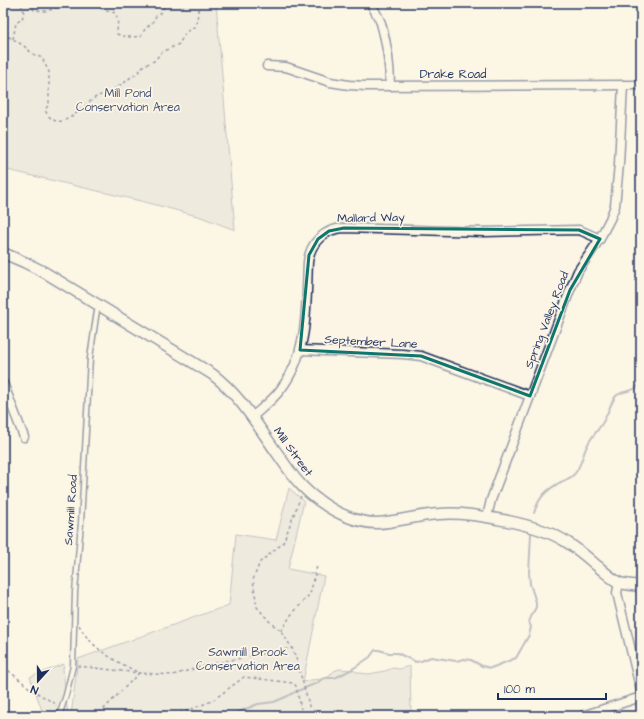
<svg xmlns="http://www.w3.org/2000/svg" width="644" height="719" font-family="'Architects Daughter',sans-serif">
  <rect width="100%" height="100%" fill="#fcf5e5"/>
  <filter id="ink" filterUnits="userSpaceOnUse"><feTurbulence type="fractalNoise" baseFrequency=".025" numOctaves="2"/><feDisplacementMap in="SourceGraphic" scale="8" xChannelSelector="R" yChannelSelector="G"/><feConvolveMatrix kernelMatrix="1 2 1 2 8 2 1 2 1" color-interpolation-filters="sRGB"/></filter>
  <g filter="url(#ink)">
    <!-- green -->
    <g fill="#dfdbd4" stroke="#7d8599">
      <polygon points="3,3 216,3 235,230 201,217 145,202 3,169"/>
      <polygon points="289,488 304,501 288,569 324,576 303,682 310,680 323,679 328,677 334,671 339,669 352,670 360,673 369,674 385,671 393,668 399,669 410,666 411,716 71,716 78,659 229,605 236,534 276,540"/>
      <polygon points="64,664 63,669 68,716 44,716 30,677"/>
    </g>
    <g fill="none" stroke-linecap="round" stroke-linejoin="round">
      <!-- stream -->
      <g stroke="#767f94" stroke-width="2">
        <path d="M534,513C539,497 546,490 561,482C566,480 573,477 576,472C582,463 583,453 588,444C593,434 601,428 605,418C609,411 611,402 616,396C621,391 630,392 636,388C638,386 639,383 641,380"/>
        <polyline points="222,716 236,713 258,704 274,702 288,696 295,692 317,683 322,679 326,678 334,678 337,677 354,668 370,657 375,650 379,650 389,653 397,653 416,662 421,661 431,657 456,661 464,659 471,660 482,666 491,668 516,658 529,635 531,627 529,622 531,617 536,607 536,602 530,584 529,573 531,534"/>
      </g>
      <!-- service casing -->
      <g stroke="#1b2f5e" stroke-width="7">
        <polyline id="service" points="59,716 66,695 73,666 75,592 81,523 90,358 96,317 98,306"/>
      </g>
      <!-- minor casing -->
      <g stroke="#1b2f5e" stroke-width="11">
        <g id="minor">
          <path d="M371,3C374,10 378,16 381,23C387,44 390,65 390,86"/>
          <polyline points="267,66 286,67 330,82 349,85 366,86 641,85"/>
          <polyline points="300,350 403,354 421,356 530,396"/>
          <polyline points="3,383 24,437"/>
          <path d="M252,417C262,408 273,400 281,389C309,353 306,306 308,262C310,243 324,229 344,228L484,232L579,230L584,232L600,239"/>
          <polyline points="487,517 491,500 570,290 578,271 599,240 610,219 615,206 619,164 623,85"/>
          <polyline points="619,582 617,593 641,691"/>
          <polyline points="639,586 641,577"/>
          <polyline points="582,716 641,697"/>
        </g>
      </g>
      <!-- tertiary casing -->
      <g stroke="#1b2f5e" stroke-width="13">
        <path id="tertiary" d="M3,253L24,262L44,272L212,374C240,395 257,425 277,453C291,473 300,488 321,502C336,513 357,523 377,523C398,522 418,515 439,514C462,512 486,517 508,521C527,525 549,531 565,541C576,548 586,556 596,565C604,571 611,579 620,583C627,585 634,585 641,586"/>
      </g>
      <!-- path -->
      <g stroke="#1b2f5e" stroke-width="1.5" stroke-dasharray="3 3" stroke-linecap="butt">
        <polyline points="29,3 34,10 47,11 64,5 77,3"/>
        <path d="M102,3L100,8C104,10 110,11 113,12C120,16 117,27 117,34C125,38 133,37 141,36L145,29L152,23L156,16L160,13L167,3"/>
        <path d="M3,34L13,39L24,46L33,54L42,58L49,72V104L45,110C59,139 83,104 98,96C102,94 108,95 113,93L116,87L124,83L131,77L137,74L143,66L154,61L162,52L179,44L186,32L194,27L197,21L199,3"/>
        <path d="M13,39L16,23L22,19C24,13 25,8 19,3"/>
        <polyline points="301,496 283,543 260,562 253,580 257,607 271,623 281,631 292,648 296,658 308,701 311,716"/>
        <path d="M79,625C92,650 116,661 139,673L97,716"/>
        <polyline points="281,631 291,615 310,594 317,566"/>
        <polyline points="78,666 139,673 173,675 211,664 292,648"/>
        <polyline points="3,668 9,671 32,690 56,704 56,706"/>
        <polyline points="162,716 184,712 212,701 244,677 293,683 296,686 301,709"/>
        <polyline points="302,716 304,712"/>
      </g>
      <!-- service -->
      <use href="#service" stroke="#fcf5e5" stroke-width="4"/>
      <!-- minor -->
      <use href="#minor" stroke="#fcf5e5" stroke-width="8"/>
      <!-- tertiary -->
      <use href="#tertiary" stroke="#fcf5e5" stroke-width="10"/>
    </g>
  </g>
  <!-- marked area -->
  <path d="M0 0H644V719H0ZM344,228L579,230L600,239L570,290L530,396L421,356L300,350L309,255L318,239L329,231Z" fill="#fcf5e5" fill-opacity=".55" fill-rule="evenodd"/>
  <path fill="none" stroke="#0f766e" stroke-width="3" stroke-linejoin="round" d="M344,228L579,230L600,239L570,290L530,396L421,356L300,350L309,255L318,239L329,231Z"/>
  <g text-anchor="middle" dominant-baseline="central" stroke-width="3.5" stroke-linejoin="round" paint-order="stroke">
    <!-- street labels -->
    <g font-size="12" fill="#1b2f5e" stroke="#fcf5e5">
      <text x="453" y="74">Drake Road</text>
      <text transform="translate(371 218) rotate(-1)">Mallard Way</text>
      <text transform="translate(547 320) rotate(-69)">Spring Valley Road</text>
      <text transform="translate(371 342) rotate(3)">September Lane</text>
      <text transform="translate(293 452) rotate(54)">Mill Street</text>
      <text transform="translate(71 510) rotate(-86)">Sawmill Road</text>
    </g>
    <!-- park labels -->
    <g font-size="12" fill="#425176" stroke="#fcf5e5">
      <text x="128" y="93">Mill Pond<tspan x="128" dy="14">Conservation Area</tspan></text>
      <text x="248" y="652">Sawmill Brook<tspan x="248" dy="14">Conservation Area</tspan></text>
    </g>
  </g>
  <!-- margin -->
  <rect width="644" height="719" fill="none" stroke="#fcf5e5" stroke-width="16"/>
  <rect x="8" y="8" width="628" height="703" fill="none" stroke="#1b2f5e" stroke-width="1.5" filter="url(#ink)"/>
  <!-- north arrow -->
  <g transform="translate(38 681) rotate(201)" stroke="#fcf5e5" stroke-width="3" paint-order="stroke">
  <path d="M0-3L7 15L0 10L-7 15Z" fill="#1b2f5e"/>
  <text y="-6" font-size="11" font-weight="bold" text-anchor="middle" fill="#1b2f5e">N</text>
  </g>
  <!-- scale -->
  <path d="M498 693v6h108v-6" fill="none" stroke="#1b2f5e" stroke-width="2"/>
  <text x="504" y="693" font-size="12" fill="#1b2f5e" stroke="#fcf5e5" stroke-width="3" paint-order="stroke">100 m</text>
</svg>
